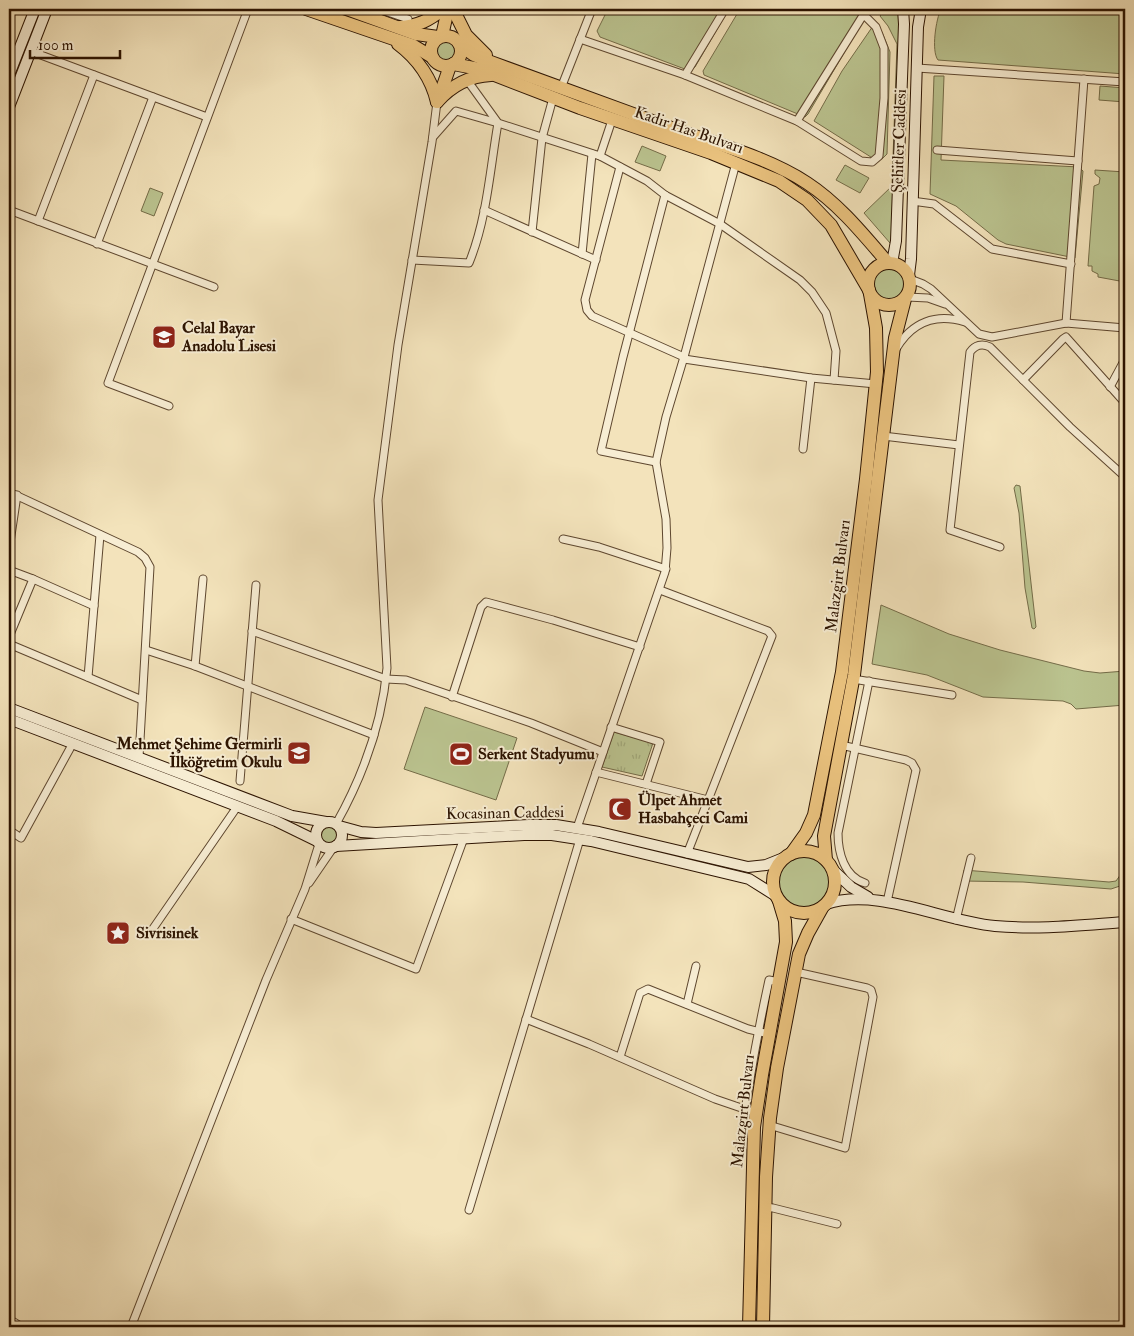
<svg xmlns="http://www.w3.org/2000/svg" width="1134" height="1336" font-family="'IM FELL Double Pica',serif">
  <defs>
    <pattern id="park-tufts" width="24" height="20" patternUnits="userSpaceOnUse" patternTransform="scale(1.25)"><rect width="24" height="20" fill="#bbc490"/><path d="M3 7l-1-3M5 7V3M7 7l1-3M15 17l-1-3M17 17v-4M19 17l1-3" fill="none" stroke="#a1a87a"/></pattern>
  </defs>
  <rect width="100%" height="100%" fill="#f3e3bb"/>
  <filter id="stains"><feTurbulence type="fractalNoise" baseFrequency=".004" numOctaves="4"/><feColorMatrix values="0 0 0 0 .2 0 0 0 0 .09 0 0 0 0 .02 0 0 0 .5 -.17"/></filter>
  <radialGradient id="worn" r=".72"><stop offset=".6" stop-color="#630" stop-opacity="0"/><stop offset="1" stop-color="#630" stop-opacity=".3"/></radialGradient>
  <!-- green -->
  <g fill="#bbc490" stroke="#746c48">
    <polygon points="608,9 729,9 695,67 690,71 600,37 597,31"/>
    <polygon points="740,9 870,9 808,114 805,117 704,75 703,71"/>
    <polygon points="885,9 902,9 894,243 890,243 864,213 892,186 897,44 888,26 880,16"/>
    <path d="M941,9H1125V74L938,60C931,51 936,19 941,9Z"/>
    <polygon points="875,23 882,32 890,52 887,154 882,159 874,159 814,121 842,71"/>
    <circle cx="446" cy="51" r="12"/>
    <polygon points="934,76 944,76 941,160 1079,167 1083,171 1075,258 1006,244 998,240 956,206 930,194"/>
    <polygon points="1100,86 1125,88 1125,102 1099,100"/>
    <polygon points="642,146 666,156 660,171 635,162"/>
    <polygon points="845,165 869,178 860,193 836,180"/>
    <polygon points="1095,170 1125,172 1125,282 1098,277 1098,274 1092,271 1092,266 1088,266 1094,186 1099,184 1100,178 1095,174"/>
    <polygon points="150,188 163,193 154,216 141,211"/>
    <circle cx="889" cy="284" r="17"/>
    <polygon points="1016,485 1020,486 1036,627 1034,629 1032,628 1025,588 1019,513 1014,488"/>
    <polygon points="881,605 949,634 1000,650 1084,671 1100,673 1125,671 1125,705 1076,709 1071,704 1063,701 983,697 927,675 872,664"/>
    <polygon points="425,707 517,738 496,800 404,769"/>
    <polygon points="1122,801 1125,882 1120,886 1111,889 1023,882 963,881 964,870 1109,882 1116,881 1121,874"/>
    <circle cx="329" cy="835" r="10"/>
    <circle cx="804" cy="882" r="26"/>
  </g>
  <!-- park -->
  <polygon fill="url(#park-tufts)" stroke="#746c48" points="614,732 653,743 642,776 602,767"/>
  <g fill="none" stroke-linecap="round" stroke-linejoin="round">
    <!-- street casing -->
    <g stroke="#5e472f" stroke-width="9">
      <g id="street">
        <polyline points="379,9 408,19"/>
        <polyline points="580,39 685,75 797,121 861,161 872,162 879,156 884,98 884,48 876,27 864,15"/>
        <polyline points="30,51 207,117"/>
        <polyline points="917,68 1125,82"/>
        <polyline points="685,75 725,9"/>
        <polyline points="467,80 498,123 600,156 647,181 665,195 720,224 800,280 812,292 826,313 836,351 834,380"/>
        <polyline points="561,88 592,9"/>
        <polyline points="797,121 867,9"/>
        <polyline points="937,150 1078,161"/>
        <polyline points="600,156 612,120"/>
        <polyline points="620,167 585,300 587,310 592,316 684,357"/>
        <polyline points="912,201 934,204 992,249 1071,264"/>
        <polyline points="9,210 214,287"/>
        <polyline points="484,210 596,260"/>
        <polyline points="38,221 94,75"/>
        <polyline points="532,232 542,138 553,98"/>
        <polyline points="97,244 153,97"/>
        <polyline points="582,254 592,154"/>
        <path d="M412,260L469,263C487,219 490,169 498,123L456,111L433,137"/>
        <polyline points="910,279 923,284 931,289 979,334 992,337 1066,323 1125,328"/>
        <polyline points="907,297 928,298 945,304"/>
        <polyline points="1066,323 1084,79"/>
        <path d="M896,349C912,322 936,313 965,322"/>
        <polyline points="684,359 811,378 876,384"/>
        <polyline points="1023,380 1063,339 1066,337 1125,403"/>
        <polyline points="1110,387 1125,359"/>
        <polyline points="169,406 108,383 248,9"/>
        <polyline points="883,436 959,445"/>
        <polyline points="803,449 811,378"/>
        <polyline points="656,462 601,451 623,357 665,195"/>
        <polyline points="9,492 138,552 145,558 150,567 139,757"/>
        <polyline points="563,539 599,547 666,569"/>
        <path d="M1000,547L950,530L970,352C975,345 982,343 990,347L1070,427L1124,476L1125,473"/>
        <polyline points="9,549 17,495"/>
        <polyline points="9,570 33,579 9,637"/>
        <polyline points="33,579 94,606"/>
        <polyline points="660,590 768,631 772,636 687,854"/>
        <polyline points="252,631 386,679 406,680 531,723 603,752"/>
        <polyline points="9,644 142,700"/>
        <polyline points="146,650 195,666 374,735"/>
        <polyline points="195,666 203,579"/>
        <polyline points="88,677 100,535"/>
        <polyline points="853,679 952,695"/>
        <polyline points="452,697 481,607 486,602 553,620 640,647"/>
        <polyline points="611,727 660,742 646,784"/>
        <polyline points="841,745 906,760 912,763 916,770 887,902"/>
        <polyline points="596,772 708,800"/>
        <polyline points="240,781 256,585"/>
        <path d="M336,824C363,776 382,723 387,668L378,500L398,345L432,142L437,102"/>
        <polyline points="577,828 665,572 667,548 666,519 656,462 666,417 684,357 736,163"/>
        <polyline points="9,830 21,838 73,743"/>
        <polyline points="309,883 333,848"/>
        <path d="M865,883C844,877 838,852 838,833L869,681"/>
        <polyline points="291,919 416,969 464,838"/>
        <polyline points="956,920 971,858"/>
        <polyline points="152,930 237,807"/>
        <polyline points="687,1004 696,966"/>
        <polyline points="526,1019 589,1044 715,1099 756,1113"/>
        <polyline points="620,1057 640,993 648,989 748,1029 769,1034"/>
        <polyline points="769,1125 845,1148 873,997 871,990 867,988 796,972"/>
        <path d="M740,1148C747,1091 757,1035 769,980L779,982"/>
        <polyline points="765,1207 773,1208 837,1224"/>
        <polyline points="469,1210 580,839"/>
        <polyline points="9,1319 22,1327"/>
        <polyline points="131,1327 266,980 305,889 319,844"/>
      </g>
    </g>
    <!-- secondary casing -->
    <g stroke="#2c1300" stroke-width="12">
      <g id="secondary">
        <polyline points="9,75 35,9"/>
        <polyline points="9,107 47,9"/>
        <polyline points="892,263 896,241 904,24 903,9"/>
        <polyline points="909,275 911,259 918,27 921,9"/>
        <polyline points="9,708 292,816 326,822"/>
        <polyline points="9,719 276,821 317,841"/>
        <circle cx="329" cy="835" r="13"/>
        <polyline points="339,826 361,832 376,833 529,825 556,825 599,832 748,867 766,865 786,857"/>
        <polyline points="336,846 524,835 552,835 591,841 749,879 776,896"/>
        <polyline points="832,869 851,887 868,897"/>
        <path d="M826,904C878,887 941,921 995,926C1038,930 1082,925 1125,922"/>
      </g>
    </g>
    <!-- highway casing -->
    <g stroke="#2c1300" stroke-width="14">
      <g id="highway">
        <polyline points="306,9 414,46 432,57"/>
        <polyline points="347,9 416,34 438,37"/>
        <polyline points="453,9 466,35 486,55"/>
        <path d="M400,27C418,26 430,20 443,9"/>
        <circle cx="446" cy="51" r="15"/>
        <polyline points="442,36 448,9"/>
        <path d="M398,44C418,59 431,77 437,102"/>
        <path d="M460,45L474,55L488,61C551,84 614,107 677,130C720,145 769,158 807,183C839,204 863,234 888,263"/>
        <polyline points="453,64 479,69 580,108 711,153 779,181 807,200 831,225 869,290"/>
        <polyline points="438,100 450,66"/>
        <path d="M437,102C451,86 470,76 491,75"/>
        <circle cx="889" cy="284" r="21"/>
        <circle cx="804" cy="882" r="31"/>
        <polyline points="791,854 806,833 814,815 842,672 866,479 877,372 876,328 870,294"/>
        <polyline points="826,860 824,836 854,675 895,338 905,299"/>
        <polyline points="749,1327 754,1127 762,1075 786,942 785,921 779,901"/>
        <polyline points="763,1327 766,1177 770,1118 777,1068 799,954 808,933 822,908"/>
      </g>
    </g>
    <!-- street -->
    <use href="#street" stroke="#f7edd3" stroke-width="7"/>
    <!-- secondary -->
    <use href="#secondary" stroke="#f7edd3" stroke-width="10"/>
    <!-- highway -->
    <use href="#highway" stroke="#eac27e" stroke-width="12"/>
  </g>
  <!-- icons -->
  <defs>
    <g id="school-square" transform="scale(1.25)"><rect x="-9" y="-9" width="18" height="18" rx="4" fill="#8f2418" stroke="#f7edd3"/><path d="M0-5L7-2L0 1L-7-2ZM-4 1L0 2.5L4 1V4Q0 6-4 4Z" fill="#fff"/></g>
    <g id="stadium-square" transform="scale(1.25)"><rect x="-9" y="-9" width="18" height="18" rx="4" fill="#8f2418" stroke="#f7edd3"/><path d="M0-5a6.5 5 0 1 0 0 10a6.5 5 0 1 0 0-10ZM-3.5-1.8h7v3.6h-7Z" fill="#fff"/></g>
    <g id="mosque-square" transform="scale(1.25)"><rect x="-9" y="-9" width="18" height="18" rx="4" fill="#8f2418" stroke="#f7edd3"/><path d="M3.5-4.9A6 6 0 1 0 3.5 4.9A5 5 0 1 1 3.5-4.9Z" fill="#fff"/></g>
    <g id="sight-square" transform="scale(1.25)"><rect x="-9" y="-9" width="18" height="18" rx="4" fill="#8f2418" stroke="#f7edd3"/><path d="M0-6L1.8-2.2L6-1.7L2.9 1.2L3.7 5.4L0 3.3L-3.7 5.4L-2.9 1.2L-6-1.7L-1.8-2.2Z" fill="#fff"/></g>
  </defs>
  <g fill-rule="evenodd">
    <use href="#school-square" x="164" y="337"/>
    <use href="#school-square" x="299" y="753"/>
    <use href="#stadium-square" x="461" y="754"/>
    <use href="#mosque-square" x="620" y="809"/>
    <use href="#sight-square" x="118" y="933"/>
  </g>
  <g text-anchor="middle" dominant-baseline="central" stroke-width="4" stroke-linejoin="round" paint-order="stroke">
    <!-- street labels -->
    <g font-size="16" fill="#2c1300" stroke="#f7edd3">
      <text transform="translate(689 130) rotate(19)">Kadir Has Bulvarı</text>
      <text transform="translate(899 141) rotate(-88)">Şehitler Caddesi</text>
      <text transform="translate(838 576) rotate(-83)">Malazgirt Bulvarı</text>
      <text transform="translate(505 813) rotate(-1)">Kocasinan Caddesi</text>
      <text transform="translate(743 1111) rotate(-84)">Malazgirt Bulvarı</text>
    </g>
    <!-- poi labels -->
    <g font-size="16" font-weight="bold" fill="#2c1300" stroke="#f7edd3" text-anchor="start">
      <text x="182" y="328">Celal Bayar<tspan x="182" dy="18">Anadolu Lisesi</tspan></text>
      <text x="282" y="744" text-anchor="end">Mehmet Şehime Germirli<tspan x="282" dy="18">İlköğretim Okulu</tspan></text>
      <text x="478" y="754">Serkent Stadyumu</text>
      <text x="638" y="800">Ülpet Ahmet<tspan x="638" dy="18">Hasbahçeci Cami</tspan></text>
      <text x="136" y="933">Sivrisinek</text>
    </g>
  </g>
  <!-- margin -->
  <rect width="1134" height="1336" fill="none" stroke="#f3e3bb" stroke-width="30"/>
  <rect x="10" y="10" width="1114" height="1316" fill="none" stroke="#2c1300" stroke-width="2.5"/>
  <rect x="15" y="15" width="1104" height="1306" fill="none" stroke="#2c1300"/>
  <!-- scale -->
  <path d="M30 50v8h90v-8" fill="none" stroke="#2c1300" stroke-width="2.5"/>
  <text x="38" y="50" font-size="15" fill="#2c1300" stroke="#f7edd3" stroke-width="4" paint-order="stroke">100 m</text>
  <rect width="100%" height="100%" filter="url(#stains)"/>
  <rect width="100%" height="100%" fill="url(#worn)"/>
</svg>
